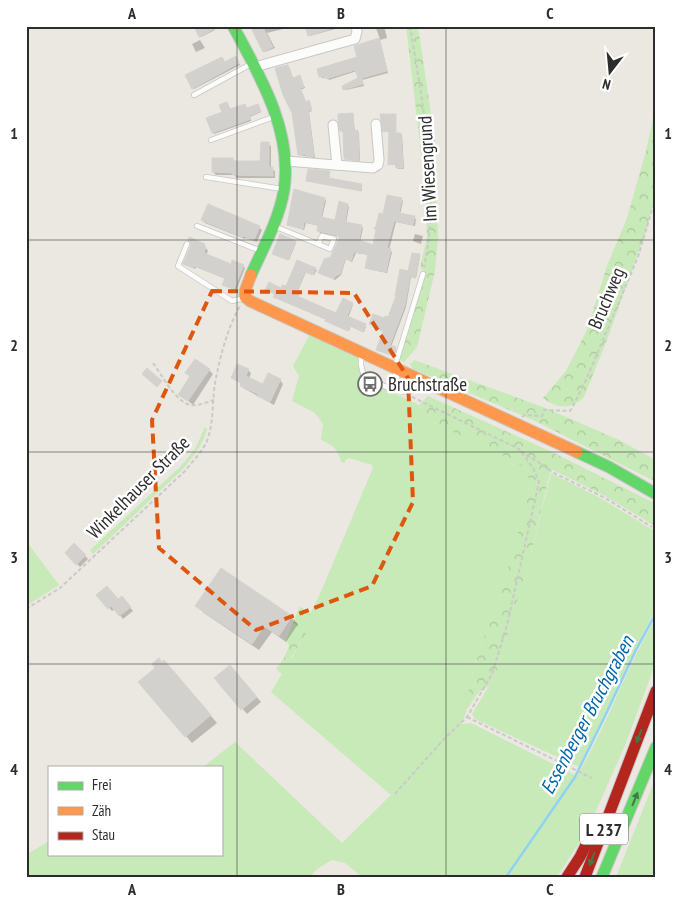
<svg xmlns="http://www.w3.org/2000/svg" width="682" height="903" font-family="'PT Sans Narrow',sans-serif">
<style>
.grass{fill:#c8e9b8}
.forest{fill:url(#forest-crowns)}
.shadow{fill:#0003}
.lines{fill:none;stroke-linecap:round;stroke-linejoin:round}
.stream{stroke:#8fd2f3;stroke-width:2.5}
.building{fill:#d3d1cd;stroke:#d6d3ce}
.lane-casing{stroke:#c8c7c7;stroke-width:6}
.street-casing{stroke:#c8c7c7;stroke-width:11}
.fast-casing{stroke:#c8c7c7;stroke-width:13}
.slow-casing{stroke:#c8c7c7;stroke-width:13}
.jam-casing{stroke:#c8c7c7;stroke-width:13}
.path{stroke:#cacac9;stroke-width:2;stroke-dasharray:4 2.5;stroke-linecap:butt}
.lane{stroke:#fcfcfb;stroke-width:4.5}
.street{stroke:#fcfcfb;stroke-width:9}
.fast{stroke:#63d668;stroke-width:11}
.slow{stroke:#ff974d;stroke-width:11}
.jam{stroke:#b3261e;stroke-width:11}
.oneway{fill:#457847}
.marked{fill:none;stroke:#df570e;stroke-width:4;stroke-dasharray:10 6;stroke-linejoin:round}
.grid{fill:none;stroke:#2c2c2c;stroke-width:1;stroke-opacity:0.55}
.labels{text-anchor:middle;dominant-baseline:central;stroke-width:5;stroke-linejoin:round;paint-order:stroke}
.shield{fill:#fff;stroke:#6b6b6b;stroke-width:1}
.shield-label{font-size:18px;font-weight:bold;fill:#2c2c2c}
.street-label{font-size:19px;fill:#2c2c2c;stroke:#fff}
.poi-label{font-size:19px;fill:#2c2c2c;stroke:#fff;text-anchor:start}
.water-label{font-size:20px;font-style:italic;fill:#0065ac;stroke:#fff}
.neatline{fill:none;stroke:#2c2c2c;stroke-width:2}
.grid-label{font-size:16px;text-anchor:middle;font-weight:bold;fill:#2c2c2c}
</style>
<defs>
<pattern id="forest-crowns" width="20" height="18" patternUnits="userSpaceOnUse" patternTransform="scale(1.25)"><rect width="20" height="18" fill="#c8e9b8"/><path d="M2 6a3 3 0 1 1 6 0M12 15a3 3 0 1 1 6 0" fill="none" stroke="#acc89e"/></pattern>
</defs>
<rect width="100%" height="100%" fill="#ebe8e2"/>
<!-- grass -->
<g class="grass">
<path d="M310 334 358 356 362 378 419 405 421 415 436 424 505 456 523 467 529 479 528 496 497 607 483 639 472 674 476 683 472 687 463 710 467 709 462 724 471 723 577 776C607 725 626 669 656 617V662L626 743 588 829 557 877H362L345 863 332 860 317 869 310 877H26V855L49 841V854H221V767H203L235 742 342 843 391 795 271 692 282 674 276 669 283 660 291 659 306 634 310 614 320 594 373 468 372 465 349 458 345 460V463L341 462C338 449 333 445 321 440L323 424 315 413 292 401 299 376 293 366Z"/>
<path d="M205 427 207 429C203 445 193 457 182 470L93 554 90 550 180 467 195 449Z"/>
<path d="M551 473 602 499 656 532V608L579 767 475 719 472 714 489 686 497 671 529 562Z"/>
<path d="M26 541 59 585 26 606Z"/>
<path d="M656 777V877H616Z"/>
</g>
<!-- forest -->
<g class="forest">
<path d="M406 26H418L435 141 438 238 435 271 417 347 404 362 399 360 400 355 425 273 420 267 427 237 425 186Z"/>
<path d="M656 104V193L647 228 607 340 584 397C571 410 557 409 543 398L566 371 587 330 607 266 627 218 646 151Z"/>
<path d="M414 360 548 409 619 440 656 460V482L533 420 413 369 410 364Z"/>
<path d="M428 396 552 452 656 504V538L655 526 603 495 551 469 529 562 497 671 489 686 478 693 467 709 463 710 460 707 463 696 476 683 472 674 483 639 497 607 528 496 529 479 523 467 504 456 436 424 421 415 419 405Z"/>
<path d="M300 606 310 614 306 634 290 659 283 660 289 646 286 640Z"/>
</g>
<!-- shadow -->
<g class="shadow">
<path d="M213 26 215 30 201 37 200 36Z"/>
<path d="M251 26H286L287 28 267 33 275 48 265 52Z"/>
<path d="M307 26H346L310 36Z"/>
<path d="M375 26H384L387 38 380 40 388 73 362 80 364 86 346 90 344 89 360 79 357 71 329 80 327 77 322 78 321 77 358 58 355 47 380 39Z"/>
<path d="M200 40 205 48 196 52 192 44Z"/>
<path d="M237 59 240 65 194 89 193 88 225 63Z"/>
<path d="M300 77 305 88 300 90 306 103H310L312 111 309 112 315 158 299 155 293 79Z"/>
<path d="M258 105 261 112 250 117 251 121 214 134 213 133 230 110 247 109Z"/>
<path d="M353 115 355 132 359 133 360 161 345 159 344 132 341 131Z"/>
<path d="M394 115 395 139 401 134 402 135 404 169H398L397 165 389 164 390 132 384 131Z"/>
<path d="M268 144 271 146V169L275 171V178H237L234 175H216L213 172 233 159 235 162H262Z"/>
<path d="M329 172V179L362 185V191L307 181Z"/>
<path d="M325 199 326 201 322 218 335 221 347 205 349 207 346 223 361 226 363 228 360 242 374 247 384 215 401 199 403 201 400 215 414 218 416 219 415 226 396 222 389 250 392 252 387 273 368 269 367 268 369 255 356 253 352 262 346 259 341 275 335 280 320 273 331 259 341 237 320 233 318 231 319 226 306 223 304 230 288 225Z"/>
<path d="M202 220 259 227 262 230 257 242 246 238 245 239 205 223Z"/>
<path d="M415 234 423 236 421 244 413 241Z"/>
<path d="M295 242 296 243 289 260 274 253Z"/>
<path d="M204 245 208 251 206 255 231 266H243L245 268 236 291 224 285 226 279 196 267 195 269 185 263Z"/>
<path d="M419 256 420 257 416 278 411 277 406 307 391 347 396 349 395 354 393 355 379 351 385 332 371 324 389 319 409 272Z"/>
<path d="M298 262 317 270 314 275 306 272 297 293 299 294 298 297 337 315 352 304 353 305 348 318 365 326 366 327 364 332 351 326 349 331 328 322 327 320 276 298 282 289 286 288Z"/>
<path d="M209 370 213 374 193 405 180 394 191 377 187 373Z"/>
<path d="M248 370 251 373 249 379 264 386 280 380 283 384 274 405 245 389 241 386 242 384 232 378Z"/>
<path d="M74 544 88 559 80 567 66 553Z"/>
<path d="M221 570 291 617 298 624 286 642 272 632 259 650 204 613 197 606Z"/>
<path d="M98 595 125 601 133 611 123 619 115 609 112 611Z"/>
<path d="M171 669 217 723 192 743 186 736Z"/>
<path d="M235 671 261 702 247 714 216 678Z"/>
</g>
<g class="lines">
<!-- stream -->
<path class="stream" d="M506 877 575 777 605 716 636 650 656 613"/>
</g>
<!-- building -->
<g class="building">
<path d="M194 26H220L199 37Z"/>
<path d="M250 26H262L273 47 263 52Z"/>
<path d="M305 26H333V28L308 36Z"/>
<path d="M379 38 387 71 362 78 363 84 343 90 342 86 358 78 355 70 326 79 325 76 319 77 317 69 357 57 354 46Z"/>
<path d="M236 56 239 63 192 89 185 75 222 57 225 62Z"/>
<path d="M288 65 293 78 300 75 304 87 300 88 306 102 309 100 312 110 308 111 314 157 306 156V154L298 155 292 113 283 95 275 68Z"/>
<path d="M227 102 230 109 245 104 247 108 258 104 261 111 249 116 251 119 212 133 206 118 222 112 219 105Z"/>
<path d="M353 113 354 131 358 130 359 161 344 159 343 131H340L338 122V114Z"/>
<path d="M380 114H396V133H401L403 168H396L395 164 388 165 389 131 383 132Z"/>
<path d="M261 142H269V167H273V176L233 175V173L212 172V158H233V161H260Z"/>
<path d="M308 169 330 171 329 178 362 184 361 191 306 181Z"/>
<path d="M294 189 325 198 321 217 335 220 339 201 348 204 345 222 362 225 359 240 373 245 376 230 374 228 376 226 379 213 383 214 387 195 402 198 399 213 415 216 413 225 394 221 387 248 391 249 386 272 365 268 368 254 354 252 351 261 345 259 340 274 335 276 334 279 318 273 324 260 325 258 327 259 328 257 330 258 340 236 317 231 318 225 304 222 303 229 287 225Z"/>
<path d="M208 204 260 226 254 240 243 236 242 237 201 220Z"/>
<path d="M280 234 296 241 288 260 272 254Z"/>
<path d="M189 237 205 244 204 246 206 247 204 253 231 264 232 260 244 265 234 289 222 285 225 278 194 266 193 268 183 264 191 245 190 242 188 240Z"/>
<path d="M412 253 420 254 415 278 410 277 405 305 390 345 396 347 394 353 391 355 376 350 383 331 380 330 381 328 369 324 373 314 384 318 385 316 388 317 396 296H395L400 269 408 271Z"/>
<path d="M297 260 316 268 313 275 305 272 297 291 298 292 297 296 336 313 343 298 353 303 347 316 366 324 363 332 350 326 348 331 325 321 326 319 273 297 275 294 265 290 269 282 281 288 282 285 286 286Z"/>
<path d="M195 359 210 369 188 401 178 395 190 376 185 373Z"/>
<path d="M237 364 249 369 246 376 263 384 268 373 281 379 270 402 257 396 258 394 240 386 241 383 231 378Z"/>
<path d="M147 368 162 381 157 387 142 374Z"/>
<path d="M74 543 86 555 76 565 65 553Z"/>
<path d="M221 568 292 616 279 636 264 626 252 644 195 606Z"/>
<path d="M107 586 118 599 122 596 131 607 119 616 111 606 108 609 96 595Z"/>
<path d="M159 658 162 662 164 660 211 715 185 737 138 682 155 668 152 664Z"/>
<path d="M230 665 257 697 241 710 214 678Z"/>
</g>
<g class="lines">
<!-- lane casing -->
<g class="lane-casing">
<g id="lane">
<path d="M194 95 251 64"/>
<path d="M211 140 276 116"/>
<path d="M206 177 282 189"/>
<path d="M197 226 261 251"/>
<path d="M274 226 330 249 334 239 322 236 318 244"/>
<path d="M187 244 178 266 232 301 244 298"/>
<path d="M361 354V365L364 377 389 388 402 392 394 369 423 274"/>
</g>
</g>
<!-- street casing -->
<g class="street-casing">
<g id="street">
<path d="M255 67 355 39 357 31 356 26"/>
<path d="M333 125 337 165"/>
<path d="M286 161 373 168 378 165 379 160 376 124"/>
</g>
</g>
<!-- fast casing -->
<g class="fast-casing">
<g id="fast">
<path d="M233 26C260 76 293 131 284 190 279 220 263 248 251 275"/>
<path d="M577 452 609 467 656 494"/>
<path d="M602 877 656 747"/>
</g>
</g>
<!-- slow casing -->
<g class="slow-casing">
<path id="slow" d="M251 275 245 291V297L250 301 577 452"/>
</g>
<!-- jam casing -->
<g class="jam-casing">
<g id="jam">
<path d="M567 877 580 857 596 825"/>
<path d="M585 877 656 691"/>
</g>
</g>
<!-- path -->
<g class="path">
<path d="M410 26C422 101 441 192 424 267"/>
<path d="M153 363C162 375 176 403 191 405 199 406 207 402 214 400"/>
<path d="M522 417 525 415 542 416 544 410 570 411 572 408 586 380 638 257 656 196"/>
<path d="M521 451 556 474 605 498 652 527"/>
<path d="M26 609 60 588 184 472C192 462 202 452 207 441 214 422 212 402 215 383 220 357 227 329 240 306"/>
<path d="M467 717 592 778"/>
<path d="M395 794 444 739 467 717 492 674 507 625 539 482 533 468 519 449 406 394"/>
</g>
<!-- lane -->
<use href="#lane" class="lane"/>
<!-- street -->
<use href="#street" class="street"/>
<!-- fast -->
<use href="#fast" class="fast"/>
<!-- slow -->
<use href="#slow" class="slow"/>
<!-- jam -->
<use href="#jam" class="jam"/>
</g>
<!-- one-way arrows -->
<defs><path id="oneway-solid" d="M-6-.8H1V-3.2L6.5 0L1 3.2V.8H-6Z" transform="scale(1.25)"/></defs>
<g class="oneway">
<use href="#oneway-solid" transform="translate(639 736) rotate(111)"/>
<use href="#oneway-solid" transform="translate(635 799) rotate(-68)"/>
<use href="#oneway-solid" transform="translate(592 859) rotate(111)"/>
</g>
<!-- marked area -->
<path class="marked" d="M212 291 354 293 408 378 413 502 372 586 256 630 159 548 152 420Z"/>
<!-- grid -->
<path class="grid" d="M237 26V877M446 26V877M26 240H656M26 452H656M26 664H656"/>
<!-- icons -->
<defs>
<g id="bus-ring" transform="scale(1.25)"><circle r="9.5" fill="#fff" stroke="#6f6e6c" stroke-width="1.5"/><path d="M-5-6H5V4H4V6H2V4H-2V6H-4V4H-5ZM-3.5-4V0h7V-4ZM-3.5 1.2v1.5H-2V1.2ZM2 1.2v1.5H3.5V1.2Z" fill="#6f6e6c"/></g>
</defs>
<g fill-rule="evenodd">
<use href="#bus-ring" x="370" y="384"/>
</g>
<g class="labels">
<!-- shield labels -->
<rect class="shield" x="580" y="813.5" width="48" height="31" rx="4"/>
<g class="shield-label">
<text x="604" y="829">L 237</text>
</g>
<!-- street labels -->
<g class="street-label">
<text transform="translate(427 169) rotate(-93)">Im Wiesengrund</text>
<text transform="translate(606 298) rotate(-67)">Bruchweg</text>
<text transform="translate(138 487) rotate(-45)">Winkelhauser Straße</text>
</g>
<!-- poi labels -->
<g class="poi-label">
<text x="388" y="384">Bruchstraße</text>
</g>
<!-- water labels -->
<g class="water-label">
<text transform="translate(587 715) rotate(-62)">Essenberger Bruchgraben</text>
</g>
</g>
<!-- border -->
<rect width="682" height="903" fill="none" stroke="#ffffff" stroke-width="55"/>
<!-- legend -->
<rect x="48" y="766" width="175" height="90" fill="#ffffff" stroke="#ababab"/>
<rect x="58" y="782" width="25" height="8" fill="#63d668" stroke="#ababab"/>
<text x="92" y="790" font-size="15" fill="#2c2c2c">Frei</text>
<rect x="58" y="807" width="25" height="8" fill="#ff974d" stroke="#ababab"/>
<text x="92" y="816" font-size="15" fill="#2c2c2c">Zäh</text>
<rect x="58" y="832" width="25" height="8" fill="#b3261e" stroke="#ababab"/>
<text x="92" y="840" font-size="15" fill="#2c2c2c">Stau</text>
<!-- north arrow -->
<g transform="translate(610 72) rotate(196)" stroke="#ffffff" stroke-width="4" paint-order="stroke">
<path d="M0-4L9 19L0 12L-9 19Z" fill="#2c2c2c"/>
<text y="-8" font-size="14" font-weight="bold" text-anchor="middle" fill="#2c2c2c">N</text>
</g>
<rect x="28" y="28" width="626" height="848" class="neatline"/>
<g class="grid-label">
<text x="132" y="19">A</text>
<text x="341" y="19">B</text>
<text x="550" y="19">C</text>
<text x="14" y="139">1</text>
<text x="668" y="139">1</text>
<text x="14" y="351">2</text>
<text x="668" y="351">2</text>
<text x="14" y="563">3</text>
<text x="668" y="563">3</text>
<text x="14" y="775">4</text>
<text x="668" y="775">4</text>
<text x="132" y="895">A</text>
<text x="341" y="895">B</text>
<text x="550" y="895">C</text>
</g>
</svg>
